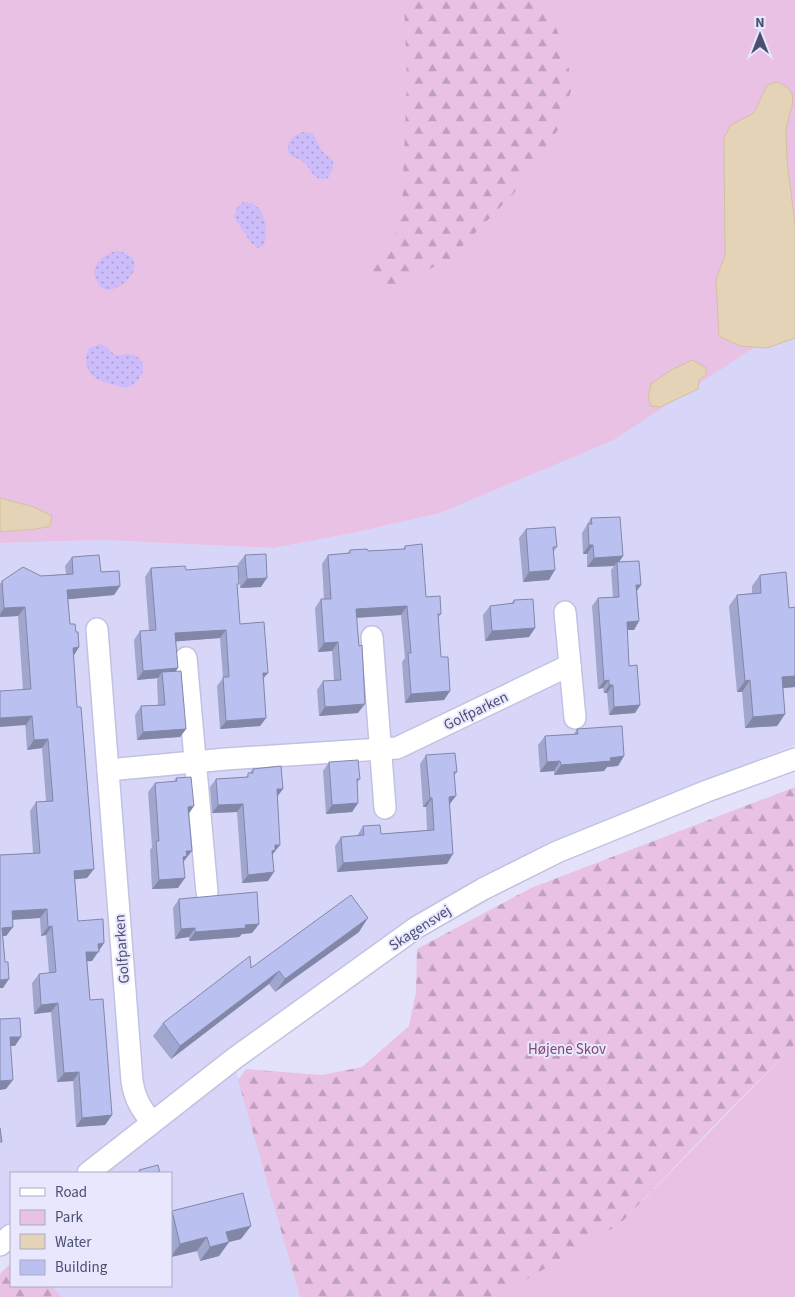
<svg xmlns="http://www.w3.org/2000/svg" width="795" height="1297" font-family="'Source Sans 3',sans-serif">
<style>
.residential{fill:#d7d6f8}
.green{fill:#e8c1e5}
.forest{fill:url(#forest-firs)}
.sand{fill:url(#sand-dots)}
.water{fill:#e4d3b7;stroke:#d5c09e}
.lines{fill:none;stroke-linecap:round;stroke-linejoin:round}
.minor-casing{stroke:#c1c2e1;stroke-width:24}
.minor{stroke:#fff;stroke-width:21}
.wall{fill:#a0a6ce}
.shaded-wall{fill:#8287a8}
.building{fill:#bac1f0;stroke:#8287a8}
.labels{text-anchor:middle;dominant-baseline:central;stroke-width:4;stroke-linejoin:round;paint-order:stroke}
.street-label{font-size:15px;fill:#495072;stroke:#e9e7fe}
.park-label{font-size:15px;fill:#834778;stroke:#e9e7fe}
</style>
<defs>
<pattern id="forest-firs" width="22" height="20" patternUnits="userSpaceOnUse" patternTransform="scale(1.25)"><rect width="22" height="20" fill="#e8c1e5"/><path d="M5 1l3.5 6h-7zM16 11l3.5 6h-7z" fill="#be9fbe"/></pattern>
<pattern id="sand-dots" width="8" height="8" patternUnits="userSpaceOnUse" patternTransform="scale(1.25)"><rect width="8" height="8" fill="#ccbdfa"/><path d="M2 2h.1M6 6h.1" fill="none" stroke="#a89ccf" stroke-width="1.8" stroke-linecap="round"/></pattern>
</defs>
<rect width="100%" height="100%" fill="#e4e2fb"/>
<!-- residential -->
<path class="residential" d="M795 321V745L552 843 230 1049 300 1297H62L52 1286H171V1173H11V1239L0 1232V543L101 540 274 548 357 532 440 513 612 441Z"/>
<!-- green -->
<g class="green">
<path d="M0 0H795V321L612 441 440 513 357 532 274 548 101 540 0 543Z"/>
<path d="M795 1044V1297H494L620 1224Z"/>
</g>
<!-- forest -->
<g class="forest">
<path d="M404 0H543L561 39 573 85 557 131 514 193 449 260 386 289 369 275 390 249 402 208 407 81Z"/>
<path d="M795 787V1044L709 1131 620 1224 507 1291 494 1297H300L238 1080 246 1069 322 1075 362 1067 409 1026 416 992 417 949 531 888Z"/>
<path d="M11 1263V1286H52L62 1297H0V1274Z"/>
</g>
<!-- sand -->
<g class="sand">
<path d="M304 132 313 134 322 151 333 161V169L328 178C313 183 312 169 303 162 299 158 293 158 289 154 285 142 293 135 304 132Z"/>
<path d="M243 202C247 202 251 203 255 205 266 213 270 237 262 247L258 248 251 243 234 217 236 209Z"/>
<path d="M117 251C158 258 117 299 102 288 98 285 97 281 95 278 91 263 104 254 117 251Z"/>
<path d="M100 344 106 347 115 355C121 356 128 353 134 355 151 362 142 384 127 387 120 388 115 385 108 383 100 381 94 378 89 371 85 363 85 356 89 348Z"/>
</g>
<!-- water -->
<g class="water">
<path d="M777 82 787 87 792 93 793 102 786 129 787 161 795 224V338L767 348 740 346 719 336 716 280 725 255 724 138 731 125 754 113 766 87 770 84Z"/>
<path d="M692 360 706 368V375L699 380 698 389 660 407 651 406 648 398 651 384 671 370Z"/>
<path d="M0 498 34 507 52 516 50 526 37 529 0 532Z"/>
</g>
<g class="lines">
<!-- minor casing -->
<g class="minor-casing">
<g id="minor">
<path d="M565 612 575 718"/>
<path d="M97 629 132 1081C135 1100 141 1108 152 1123"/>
<path d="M372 637 385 808"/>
<path d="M186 658 207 892"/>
<path d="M108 770 226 759 397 748 570 665"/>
<path d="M88 1173 235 1058 417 927 483 889 557 852 707 791 795 759"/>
<path d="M0 1245 11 1235"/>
</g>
</g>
<!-- minor -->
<use href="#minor" class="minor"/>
</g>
<!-- wall -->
<g class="wall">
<path d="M591 518 623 556 619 562 641 585 637 591 639 621 634 630H627L629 666 640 705 635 713 609 715 607 693H604L603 688 598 689 592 606 598 598 613 597 611 570 614 566 587 567V554H583L582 533Z"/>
<path d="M526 529 557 547 554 551 549 580 523 582 519 538Z"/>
<path d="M405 546 426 597 441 614 438 618 441 657 450 691 444 700 405 703 402 662 405 658 401 615 357 618 358 713 319 716 317 690 323 681 334 680 332 651 318 652 315 608 321 599H324L322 564 328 555 348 553 350 550 368 551 403 549Z"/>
<path d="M245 555 261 587 240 588 238 564Z"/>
<path d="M72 557 101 572 120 586 114 595 68 599 70 624 76 632 79 647 73 656 87 878 75 879 78 921 104 943 92 961H87L90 1000 112 1115 105 1125 76 1127 73 1081 57 1082 51 1012 34 1014 32 983 39 974 49 973 46 935 41 936 40 918 12 920 13 927 6 936H2L3 988 0 855 33 853 30 811 36 802 46 801 42 748 27 750 18 616 0 617V584L2 581 41 576 66 574 65 566Z"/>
<path d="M151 568 186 570 237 587 240 624 263 679 266 718 260 726 220 729 217 686 223 678 220 638 176 641 178 668 176 671 186 729 180 737 137 740 135 715 141 706 158 705 157 680 158 678 137 680 134 640 140 631H149L145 577Z"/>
<path d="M760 575 789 608 795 607V687L783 688 785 714 777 726 745 728 742 692H737L729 606 737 595 752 593V586Z"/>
<path d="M514 600 535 628 529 637 485 641 483 615 490 606 511 604Z"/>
<path d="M577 729 624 756 618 766 607 767 604 771 554 775V771L540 772 538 745 545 736 574 734Z"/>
<path d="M426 755 457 772 454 776 450 805 447 864 337 872 335 846 341 837 357 836 363 826 381 834 427 830 426 807H423L420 764Z"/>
<path d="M329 762 360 779 357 783 358 803 352 812 326 814 323 771Z"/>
<path d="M253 769 277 797 274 853 272 855 268 881 242 883 237 812 212 813 210 787 216 779 246 777Z"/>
<path d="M176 778 189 814 185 860 183 861 178 888 152 889 150 850 152 847 148 792 155 783 174 782Z"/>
<path d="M179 899 259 924 252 933 242 934 239 937 189 941V937L175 939 173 908Z"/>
<path d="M359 932 275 992 269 984 171 1059 153 1036 163 1023 251 968Z"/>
<path d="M172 1211 241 1239 229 1242 219 1256 200 1261 197 1251 171 1257V1213Z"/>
</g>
<!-- shaded-wall -->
<g class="shaded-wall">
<path d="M589 545H593L587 554H583Z"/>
<path d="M623 556 617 565V562L614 566 587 567 594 558Z"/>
<path d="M555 570 549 580 523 582 529 572Z"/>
<path d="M267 578 261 587 240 588 247 579Z"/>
<path d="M636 585H641L635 593Z"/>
<path d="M120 586 114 595 61 600 67 590Z"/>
<path d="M407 606 401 615 350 618 356 609Z"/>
<path d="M25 607 18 616 0 617V614L4 608Z"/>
<path d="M639 621 634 630H621L627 622Z"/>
<path d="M535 628 529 637 485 641 492 631Z"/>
<path d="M226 630 220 638 169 642 175 633Z"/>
<path d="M338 642 332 651 318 652 324 643Z"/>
<path d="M79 647 73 657V648Z"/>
<path d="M178 668 171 677 162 672 158 678 137 680 143 671Z"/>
<path d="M263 673H268L261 681Z"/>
<path d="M795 676V687L774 689 782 677Z"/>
<path d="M609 680 603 688 598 689 604 681Z"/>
<path d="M750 680 742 692H737L745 681Z"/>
<path d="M609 685H613L607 693H604Z"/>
<path d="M450 691 444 700 405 703 411 694Z"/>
<path d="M365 704 358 713 319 716 325 707Z"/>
<path d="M640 705 635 713 609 715 614 707Z"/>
<path d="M785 714 777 726 745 728 753 717Z"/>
<path d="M32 716 26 725 0 727V718Z"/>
<path d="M266 718 260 726 220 729 226 721Z"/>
<path d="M186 729 180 737 137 740 143 732Z"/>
<path d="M48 739 42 748 27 750 34 740Z"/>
<path d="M624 756 618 766 607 767 604 771 554 775 561 765Z"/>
<path d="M560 761 554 771 540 772 547 762Z"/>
<path d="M277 789H283L277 797Z"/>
<path d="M456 796 449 805V797Z"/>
<path d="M430 798H432L426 807H423Z"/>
<path d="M358 803 352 812 326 814 332 805Z"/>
<path d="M243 804 237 812 212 813 218 805Z"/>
<path d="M194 806 188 815V807Z"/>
<path d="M275 845H280L269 859H266Z"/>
<path d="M186 851H192L180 866H177Z"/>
<path d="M453 854 447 864 337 872 343 863Z"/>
<path d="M94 869 87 878 68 880 74 871Z"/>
<path d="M274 872 268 881 242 883 248 875Z"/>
<path d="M185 878 178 888 152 889 159 880Z"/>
<path d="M47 909 40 918 5 920 12 911Z"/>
<path d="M368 918 359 932 275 992 285 979Z"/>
<path d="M259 924 252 933 242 934 239 937 189 941 195 932 245 925Z"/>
<path d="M52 926 46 935 41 936 48 927Z"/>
<path d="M13 927 6 936H0L2 928Z"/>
<path d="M195 928 189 937 175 939 181 929Z"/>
<path d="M104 943 92 961 80 962 86 952 98 944Z"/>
<path d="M279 971 269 984 171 1059 180 1046Z"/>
<path d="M9 979 3 988H0V980Z"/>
<path d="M58 1003 51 1012 34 1014 41 1005Z"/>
<path d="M10 1037H21L15 1046H3Z"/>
<path d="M79 1072 73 1081 57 1082 64 1073Z"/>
<path d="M13 1080 6 1089 0 1090V1081Z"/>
<path d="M112 1115 105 1125 76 1127 82 1118Z"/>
<path d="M251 1226 241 1239 217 1245 226 1232Z"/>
<path d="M207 1237 197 1251 171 1257 180 1244Z"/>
<path d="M229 1242 219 1256 200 1261 210 1247Z"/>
</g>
<!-- building -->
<g class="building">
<path d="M620 517 623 556 594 558 593 545H589L588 524H592L591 518Z"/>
<path d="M555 527 557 547H553L555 570 529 572 526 529Z"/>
<path d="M422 544 426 597 440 596 441 614H438L441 657H448L450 691 411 694 408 653H411L407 606 356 609 359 646 362 645 365 704 325 707 323 681 341 680 338 642 324 643 321 599H331L328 555 350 553V550L367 549 368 551 405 549V546Z"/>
<path d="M266 554 267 578 247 579 245 555Z"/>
<path d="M99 555 101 572 119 571 120 586 67 590 70 624H75L76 632H78L79 647 73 648 77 707H81L94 869 74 871 78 921 103 919 104 943 98 944 99 952H86L90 1000 103 999 112 1115 82 1118 79 1072 64 1073 58 1003 41 1005 39 974 56 972 52 926 48 927 47 909 12 911 13 927 2 928 5 962H8L9 979 0 980V855L40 853 36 802 53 801 48 739 34 740 32 716 0 718V691L31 689 25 607 4 608 2 581 23 567 41 576 73 574 72 557Z"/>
<path d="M639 561 641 585H636L639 621 627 622 629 666 637 665 640 705 614 707 613 685H609V680L604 681 598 598 619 597 617 562Z"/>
<path d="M185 566 186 570 238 566 239 584H237L240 624 264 622 268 673H263L266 718 226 721 223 677H229L226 630 175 633 178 668 143 671 140 631 156 630 151 568Z"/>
<path d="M786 572 789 608 795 607V676L782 677 785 714 753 717 750 680 745 681 737 595 761 593 760 575Z"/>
<path d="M533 599 535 628 492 631 490 606 514 603V600Z"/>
<path d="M181 671 186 729 143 732 141 706 165 705 162 672Z"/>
<path d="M622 726 624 756 610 758 611 761 561 765 560 761 547 762 545 736 578 734 577 729Z"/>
<path d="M455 753 457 772H454L456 796 449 797 453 854 343 863 341 837 364 835 363 826 380 825 381 834 434 830 432 798H430L426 755Z"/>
<path d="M358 760 360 779H357L358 803 332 805 329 762Z"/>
<path d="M281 766 283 789H277L280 845H275V850L272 851 274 872 248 875 243 804 218 805 216 779 248 777V773H253V769Z"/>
<path d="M191 777 194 806 188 807 192 851H186L187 856 183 857 185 878 159 880 156 841H159L155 783 177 781 176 778Z"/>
<path d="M257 892 259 924 245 925 246 928 195 932V928L181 929 179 899Z"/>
<path d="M351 895 368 918 285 979 279 971 180 1046 163 1023 250 956 251 968Z"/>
<path d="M20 1018 21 1037H10L13 1080 0 1081V1019Z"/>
<path d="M0 1128 2 1142H0Z"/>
<path d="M158 1165 160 1173H140L139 1170Z"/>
<path d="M243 1193 251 1226 226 1232 229 1242 210 1247 207 1237 180 1244 172 1211Z"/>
</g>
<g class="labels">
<!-- street labels -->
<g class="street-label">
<text transform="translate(476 711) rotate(-26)">Golfparken</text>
<text transform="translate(420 928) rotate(-33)">Skagensvej</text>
<text transform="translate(122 949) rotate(-94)">Golfparken</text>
</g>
<!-- park labels -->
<g class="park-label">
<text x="567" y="1049">Højene Skov</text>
</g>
</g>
<!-- legend -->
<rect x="10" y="1172" width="162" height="115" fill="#e9e7fe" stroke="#a9abc6"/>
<rect x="20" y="1188" width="25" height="8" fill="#ffffff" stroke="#a9abc6"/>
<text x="55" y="1197" font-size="15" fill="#495072">Road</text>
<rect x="20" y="1210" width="25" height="15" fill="#e8c1e5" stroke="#a9abc6"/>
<text x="55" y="1222" font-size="15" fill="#495072">Park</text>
<rect x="20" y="1234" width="25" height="15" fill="#e4d3b7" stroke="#a9abc6"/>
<text x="55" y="1247" font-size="15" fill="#495072">Water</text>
<rect x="20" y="1260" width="25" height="15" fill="#bac1f0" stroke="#a9abc6"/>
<text x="55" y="1272" font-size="15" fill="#495072">Building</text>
<!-- north arrow -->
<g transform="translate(760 35)" stroke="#e9e7fe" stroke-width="4" paint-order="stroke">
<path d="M0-4L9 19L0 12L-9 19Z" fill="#495072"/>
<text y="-8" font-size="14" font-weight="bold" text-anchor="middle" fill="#495072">N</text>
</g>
</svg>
